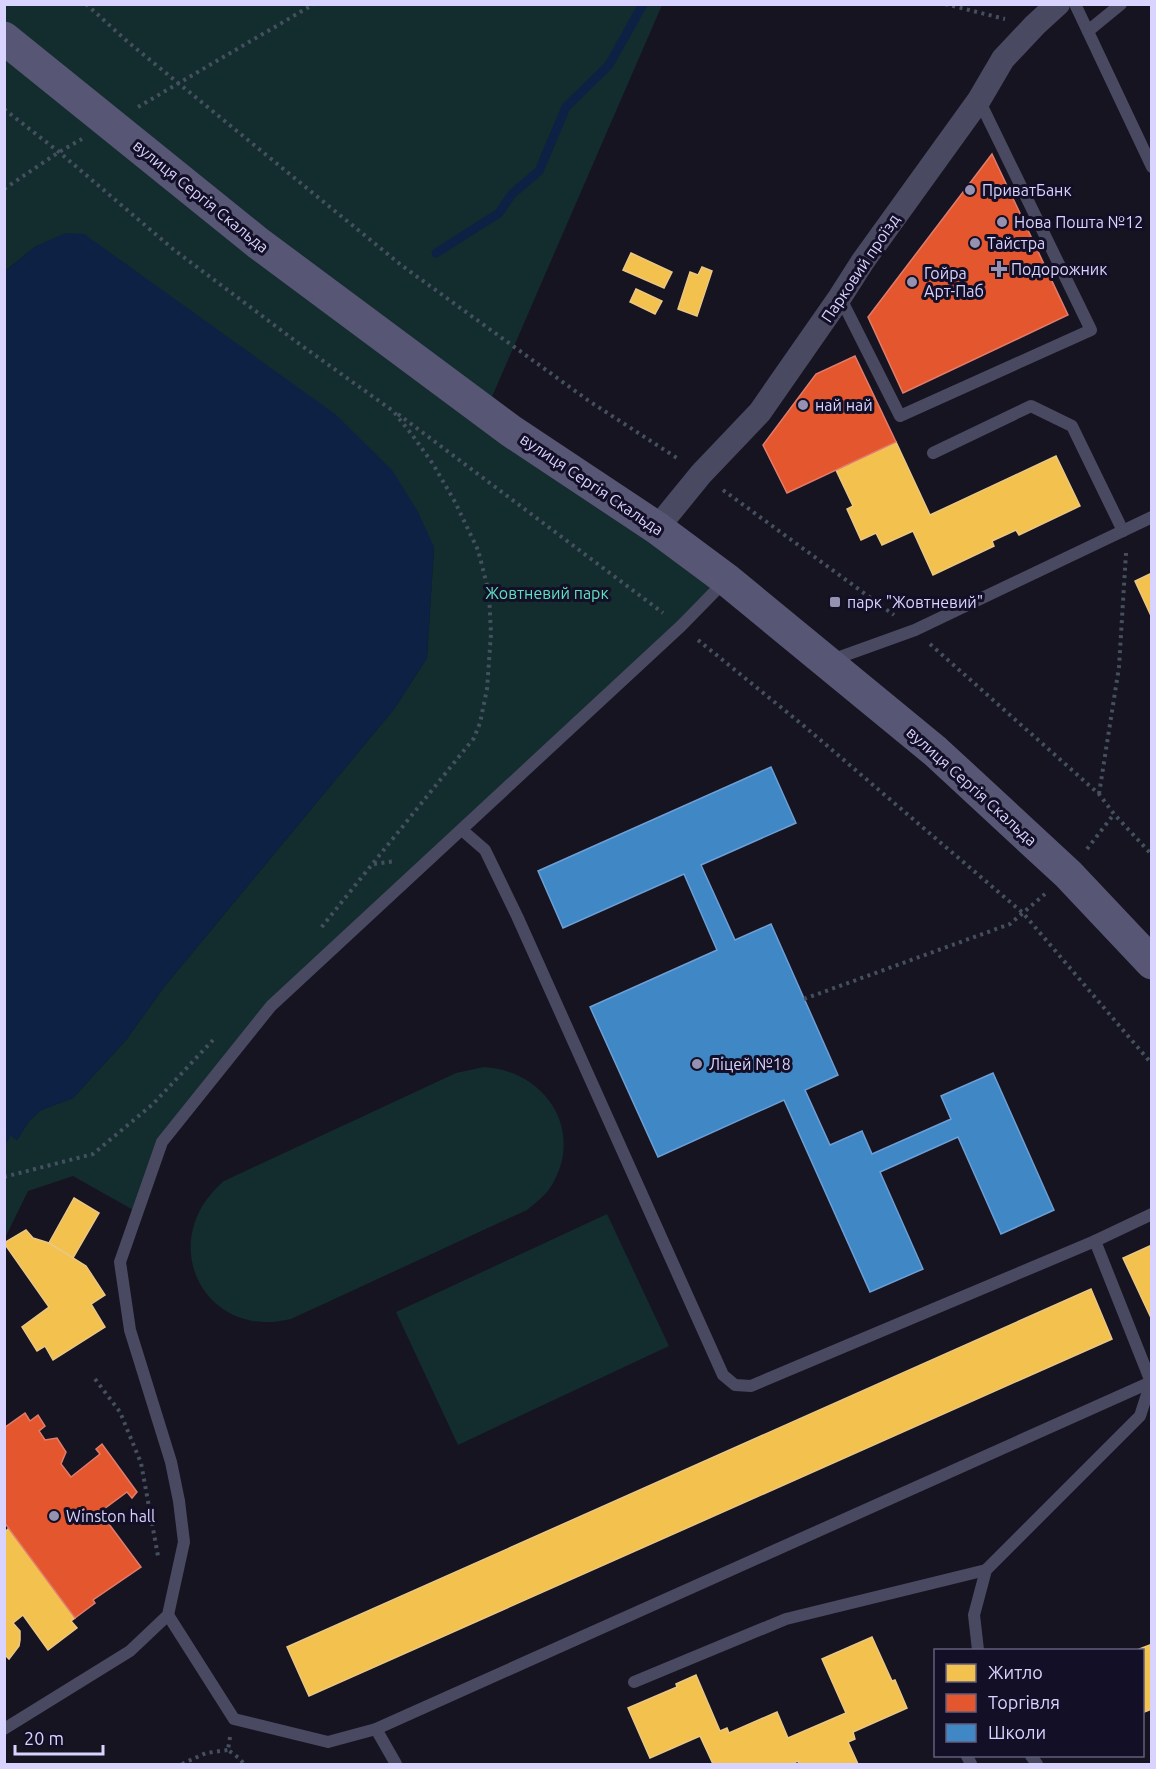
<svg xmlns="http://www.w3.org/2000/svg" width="1156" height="1769" font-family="Ubuntu,sans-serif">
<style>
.green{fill:#132c2d}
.water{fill:#0d2144}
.homes{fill:#f2c14e;stroke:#eac783;stroke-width:1.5}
.shops{fill:#e4572e;stroke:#e17c6d;stroke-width:1.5}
.schools{fill:#3f88c5;stroke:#6d9fd6;stroke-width:1.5}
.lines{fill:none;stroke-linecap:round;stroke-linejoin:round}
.stream{stroke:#0d2144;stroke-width:9}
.path{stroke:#44505f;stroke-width:4;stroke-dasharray:3 4.5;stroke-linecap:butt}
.service{stroke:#4a4962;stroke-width:12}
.minor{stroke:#4a4962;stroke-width:24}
.secondary{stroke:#575674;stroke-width:33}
.poi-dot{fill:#9591b1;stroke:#130f26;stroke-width:2}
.labels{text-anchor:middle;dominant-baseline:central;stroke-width:6;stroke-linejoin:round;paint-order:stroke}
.poi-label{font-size:16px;fill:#d9d4ff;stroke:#130f26;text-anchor:start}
.street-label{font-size:16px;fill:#d9d4ff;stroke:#130f26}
.park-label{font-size:16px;fill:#5fe0c0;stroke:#130f26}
</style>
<rect width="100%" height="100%" fill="#161421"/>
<!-- green -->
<g class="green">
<path d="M5 5H662L485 413 724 581 270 1004 159 1142 135 1211 73 1176 28 1191 5 1238 4 1125 8 1133 17 1140 29 1121 41 1110 73 1098 126 1040 164 987 394 709 427 658 434 547 36 246 5 271Z"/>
<path d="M484 1067C547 1071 586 1133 550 1188 544 1197 535 1203 527 1210L291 1319C203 1341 154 1240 224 1181L456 1073Z"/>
<path d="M607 1214 669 1346 458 1445 396 1312Z"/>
</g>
<!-- water -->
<path class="water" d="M66 233 84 234 335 414 392 470 418 512 434 547 427 658 394 709 164 987 126 1040 73 1098 41 1110 29 1121 17 1140 7 1133 4 1125 5 271 36 246Z"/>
<!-- homes -->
<g class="homes">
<path d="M631 253 672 272 664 288 623 270Z"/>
<path d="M702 267 712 271 697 316 678 309 690 272 698 275Z"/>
<path d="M636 289 662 301 655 314 630 302Z"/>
<path d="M896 442 930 515 1056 456 1080 506 1019 535 1016 530 992 541 994 546 933 575 913 531 882 545 876 533 861 540 847 509 853 506 836 470Z"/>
<path d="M1152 573V618L1135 581Z"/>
<path d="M74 1198 99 1213 73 1258 49 1243Z"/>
<path d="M26 1230 33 1238 49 1243 86 1266 105 1295 91 1304 105 1327 53 1360 45 1346 37 1351 22 1327 49 1307 4 1243Z"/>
<path d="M1152 1245V1320L1123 1258Z"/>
<path d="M1091 1289 1112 1339 309 1696 287 1647Z"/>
<path d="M9 1528 75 1618 71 1621 77 1628 48 1650 23 1615 13 1623 20 1631V1640L19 1646 9 1659 4 1654V1533Z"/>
<path d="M872 1637 892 1681 895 1680 907 1708 853 1732 855 1739 848 1742 858 1764H799L798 1761 791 1764H713L700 1736 650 1758 628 1708 677 1687 676 1684 696 1675 720 1731 727 1728 729 1733 777 1712 788 1738 846 1713 822 1659Z"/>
<path d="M1152 1644V1709L1142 1713V1650H1137Z"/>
</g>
<!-- shops -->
<g class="shops">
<path d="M992 154 1068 315 903 393 868 317Z"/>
<path d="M855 356 896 442 787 493 763 445 816 374Z"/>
<path d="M25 1413 30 1421 38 1415 45 1426 39 1431 45 1440 57 1438 66 1452 61 1464 71 1477 100 1454 96 1449 102 1444 137 1492 132 1498 127 1492 100 1512 141 1567 93 1600 95 1603 75 1618 4 1522V1428Z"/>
</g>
<!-- schools -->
<path class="schools" d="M771 767 796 823 701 865 735 940 771 924 838 1075 805 1090 830 1145 862 1131 872 1154 951 1119 941 1096 993 1073 1054 1210 1001 1234 958 1137 880 1172 923 1269 870 1292 784 1100 658 1157 590 1007 717 950 684 874 563 928 538 871Z"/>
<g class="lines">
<!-- stream -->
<g class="stream">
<path d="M436 253 499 213 512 194 539 171 566 107 609 65 643 4"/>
<path d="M4 1139 12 1124"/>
</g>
<!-- path -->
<g class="path">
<path d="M86 4 128 42 401 265 589 401 680 460"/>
<path d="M945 4 1005 19"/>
<path d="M138 107 314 4"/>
<path d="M4 109 59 152 173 249 298 343 393 411 413 436 433 464 455 502 478 550 489 593 491 634 487 689 480 723 474 738 320 929"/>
<path d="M4 189 59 152 82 139"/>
<path d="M398 414 663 613"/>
<path d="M723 490 894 615"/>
<path d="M698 640 804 726 1023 913 1152 1064"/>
<path d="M930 644 1099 794 1114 814 1152 855"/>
<path d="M1099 794 1119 667 1126 553"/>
<path d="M1087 849 1114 814"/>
<path d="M374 864 396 861"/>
<path d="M804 999 1010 924 1045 894"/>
<path d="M4 1177 93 1154 153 1104 213 1040"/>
<path d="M95 1379 120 1412 141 1463 158 1556"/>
<path d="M230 1737 228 1750 239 1758 244 1764"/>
<path d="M182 1764 206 1753 228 1750"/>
</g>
<!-- service -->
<g class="service">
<path d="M1075 4 1152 167"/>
<path d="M1088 31 1121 4"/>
<path d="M840 297 900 416 1091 330 979 100"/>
<path d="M933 453 1031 406 1072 426 1123 531"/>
<path d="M829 661 915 630 1152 517"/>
<path d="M462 830 485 850 517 916 723 1375 735 1385 751 1386 1095 1241"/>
<path d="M168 1615 234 1719 328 1742 376 1729 1151 1382 1152 1383"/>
<path d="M978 1650 974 1615 986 1570 1140 1416 1151 1382 1095 1241 1152 1214"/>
<path d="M634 1682 786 1619 986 1570"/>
<path d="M4 1729 130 1651 168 1615 184 1542 179 1501 171 1462 130 1330 120 1262 162 1142 271 1006 681 626 726 580"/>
<path d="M376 1729 396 1764"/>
<path d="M967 1756 971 1764"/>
<path d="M1031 1756 1037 1764"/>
</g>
<!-- minor -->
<path class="minor" d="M657 528 701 474 760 412 840 297 863 261 979 100 1003 59 1035 25 1058 4"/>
<!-- secondary -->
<path class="secondary" d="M4 38 258 243 511 431 657 528 727 580 935 751 1068 874 1152 963"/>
</g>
<!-- markers -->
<g class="poi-dot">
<circle cx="970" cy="190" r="6"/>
<circle cx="1002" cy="222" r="6"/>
<circle cx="975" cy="243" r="6"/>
<path d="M996 260h6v6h6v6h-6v6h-6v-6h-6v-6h6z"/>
<circle cx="912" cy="282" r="6"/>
<circle cx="803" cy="405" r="6"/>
<rect x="829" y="596" width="12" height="12" rx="3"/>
<circle cx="697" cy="1064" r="6"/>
<circle cx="54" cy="1516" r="6"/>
</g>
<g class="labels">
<!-- poi labels -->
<g class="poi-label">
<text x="982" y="190">ПриватБанк</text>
<text x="1014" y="222">Нова Пошта №12</text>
<text x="987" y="243">Тайстра</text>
<text x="1011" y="269">Подорожник</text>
<text x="924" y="273">Гойра<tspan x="924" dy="18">Арт-Паб</tspan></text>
<text x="815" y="405">най най</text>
<text x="847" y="602">парк "Жовтневий"</text>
<text x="709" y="1064">Ліцей №18</text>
<text x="66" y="1516">Winston hall</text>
</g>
<!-- street labels -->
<g class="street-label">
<text transform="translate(201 196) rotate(39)">вулиця Сергія Скальда</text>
<text transform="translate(860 268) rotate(-56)">Парковий проїзд</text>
<text transform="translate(592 484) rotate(34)">вулиця Сергія Скальда</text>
<text transform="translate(972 786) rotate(42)">вулиця Сергія Скальда</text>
</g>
<!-- park labels -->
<g class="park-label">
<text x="547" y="593">Жовтневий парк</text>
</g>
</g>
<!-- border -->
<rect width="1156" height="1769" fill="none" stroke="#d9d4ff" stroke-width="12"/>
<!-- legend -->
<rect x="934" y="1649" width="210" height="108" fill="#130f26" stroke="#625e7d" stroke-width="1.5"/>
<rect x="946" y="1664" width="30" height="18" fill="#f2c14e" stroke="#625e7d" stroke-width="1.5"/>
<text x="988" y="1679" font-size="18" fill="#d9d4ff">Житло</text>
<rect x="946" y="1694" width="30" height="18" fill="#e4572e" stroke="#625e7d" stroke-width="1.5"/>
<text x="988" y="1709" font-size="18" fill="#d9d4ff">Торгівля</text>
<rect x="946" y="1724" width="30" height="18" fill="#3f88c5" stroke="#625e7d" stroke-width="1.5"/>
<text x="988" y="1739" font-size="18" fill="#d9d4ff">Школи</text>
<!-- scale -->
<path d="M15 1745v9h88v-9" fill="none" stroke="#d9d4ff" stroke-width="3"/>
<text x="24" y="1745" font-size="18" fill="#d9d4ff" stroke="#130f26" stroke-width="4.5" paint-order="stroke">20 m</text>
</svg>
